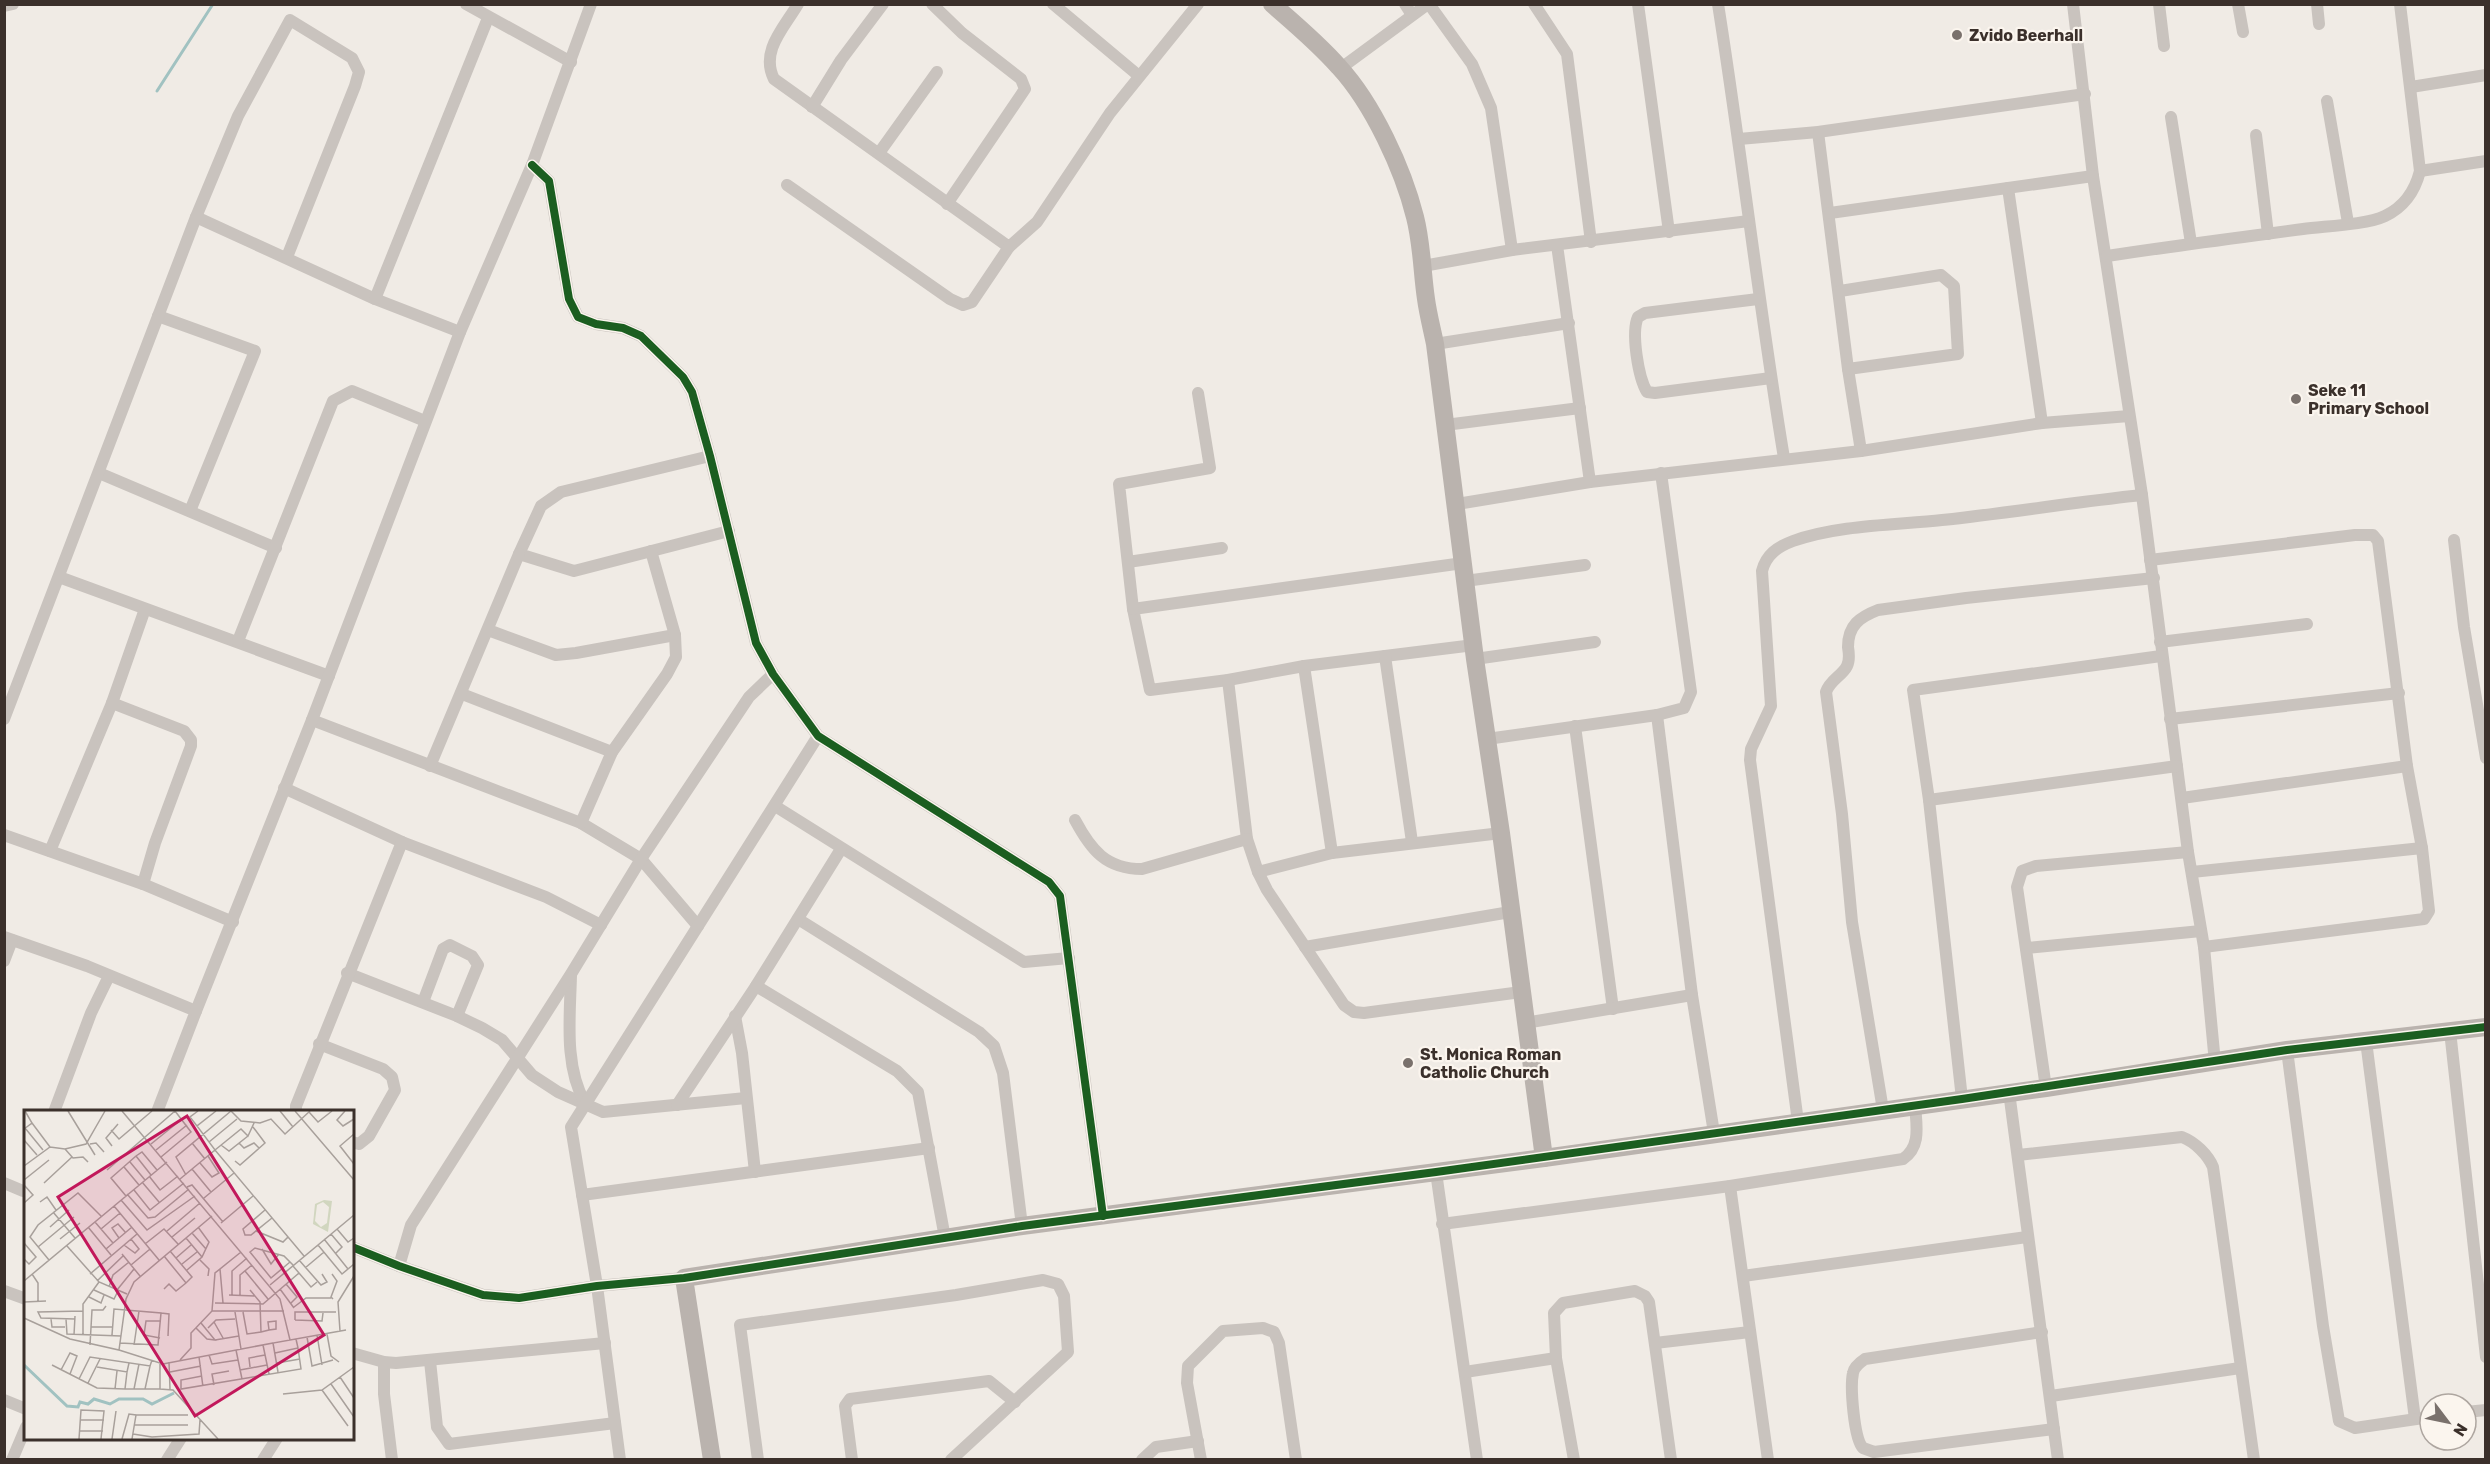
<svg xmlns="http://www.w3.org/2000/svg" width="2490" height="1464" font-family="Rubik,sans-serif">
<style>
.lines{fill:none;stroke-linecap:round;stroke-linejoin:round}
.stream{stroke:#a1c2c1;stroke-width:3}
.street{stroke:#c9c3be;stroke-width:12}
.secondary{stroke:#bab3ae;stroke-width:18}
.cycleway-casing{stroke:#fbf5ee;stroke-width:11}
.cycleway{stroke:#1b5e20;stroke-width:8}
.poi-dot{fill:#7a716c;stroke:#fbf5ee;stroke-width:2}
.labels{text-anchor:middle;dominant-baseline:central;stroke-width:4.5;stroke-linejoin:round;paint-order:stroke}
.poi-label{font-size:16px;font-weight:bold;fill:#3b302b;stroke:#fbf5ee;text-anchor:start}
.inset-river{fill:none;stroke:#a1c2c1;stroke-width:3}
.inset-road{fill:none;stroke:#a8a09b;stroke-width:1.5}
.view{fill:#c2185b;fill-opacity:0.15;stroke:#c2185b;stroke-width:3}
.inset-edge{fill:none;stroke:#3b302b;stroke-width:3}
</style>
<rect width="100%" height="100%" fill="#f0ebe5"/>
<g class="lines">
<!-- stream -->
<path class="stream" d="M157 91 213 4"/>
<!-- street -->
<g class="street">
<path d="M466 4 571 62"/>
<path d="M798 4C784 28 760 51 774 79L1009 247 1037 222 1110 113 1198 4"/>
<path d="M932 4 962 33 1021 79 1025 89 947 204"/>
<path d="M1053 4 1139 76"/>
<path d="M1405 4 1412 15"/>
<path d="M1429 4 1472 64 1491 108 1512 250"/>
<path d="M1534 4 1567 54 1591 242"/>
<path d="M1638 4 1669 232"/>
<path d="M1718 4C1742 156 1759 307 1784 458"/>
<path d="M2073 4 2093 176 2142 495 2188 852 2204 947 2215 1063"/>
<path d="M2159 4 2164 46"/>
<path d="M2238 4 2243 32"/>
<path d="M2317 4 2319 24"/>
<path d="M4 6 13 4"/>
<path d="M1341 68 1428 4"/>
<path d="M2411 87 2486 75"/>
<path d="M2327 101 2348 223"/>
<path d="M812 107 841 60 883 4"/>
<path d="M2171 117 2191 243"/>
<path d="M1818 132 1848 369 1861 451"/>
<path d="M2256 135 2268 234"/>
<path d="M1739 139 1818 132 2085 94"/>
<path d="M879 153 937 72"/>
<path d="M532 165 549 181 569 299 578 317 596 324 623 328 641 336 683 377 692 392 710 456 756 643 773 674 818 736 1049 882 1060 896 1103 1216"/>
<path d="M2420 171 2486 161"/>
<path d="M787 185 950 299 963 305 972 302 1009 247"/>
<path d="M2008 188 2042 423"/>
<path d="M1830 213 2093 176"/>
<path d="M196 217 375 299 460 332"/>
<path d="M1557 245 1590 482"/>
<path d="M2107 256C2172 246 2237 238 2303 229 2325 226 2366 225 2385 216 2404 207 2415 191 2420 171L2400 4"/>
<path d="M1423 266 1512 250 1749 221"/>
<path d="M1840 291 1941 275 1954 286 1958 354 1848 369"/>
<path d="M375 299 488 18"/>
<path d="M1758 299 1645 313 1638 317C1631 332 1638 377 1647 392L1655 393 1771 378"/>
<path d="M158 316 255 351 190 511"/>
<path d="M1435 344 1569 323"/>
<path d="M1445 425 1580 408"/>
<path d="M710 456 561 492 541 506 519 554 574 571 729 531"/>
<path d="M99 473 276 548"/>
<path d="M1457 504 1590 482 1861 451 2042 423 2129 416"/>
<path d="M2454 540 2464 627 2486 758"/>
<path d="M2150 560 2355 535H2373L2378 541 2407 766 2422 848 2429 911 2424 919 2204 947"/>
<path d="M1128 562 1222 548"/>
<path d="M1463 563 1133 609 1150 690 1228 680 1304 666 1474 645"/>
<path d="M59 577 329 676"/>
<path d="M1465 581 1585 565"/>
<path d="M1133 609 1119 484 1210 468 1198 393"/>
<path d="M488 630 556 655 576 653 675 635"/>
<path d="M238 641 333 401 352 391 425 421"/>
<path d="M2160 642 2307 624"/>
<path d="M1385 656 1412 842"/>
<path d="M1475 659 1595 642"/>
<path d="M1304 666 1332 853"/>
<path d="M1228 680 1247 839 1258 872 1267 890 1344 1005 1354 1012 1364 1013 1521 992"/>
<path d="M462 694 612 752"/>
<path d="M112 703 184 731 191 740V746L155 843 143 884"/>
<path d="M1657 715 1692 995 1714 1133"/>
<path d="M4 719 196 217 238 116 290 20 352 58 359 72 355 86 287 257"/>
<path d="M2170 719 2399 693"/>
<path d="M312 720 581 823 641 859 698 926"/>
<path d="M1575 726 1613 1009"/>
<path d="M1487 739 1657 715 1684 708 1691 692 1661 473"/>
<path d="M430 766 519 554"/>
<path d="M284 788 402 842"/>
<path d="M2182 798 2407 766"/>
<path d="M1929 800 2177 766"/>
<path d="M775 806 1024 962 1069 958"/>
<path d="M1075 820C1091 850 1106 869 1142 869L1247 839"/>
<path d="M581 823 612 752 667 674 676 657 675 635 651 551"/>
<path d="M4 835 143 884 233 922"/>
<path d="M50 851 112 703 145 609"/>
<path d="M1258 872 1332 853 1501 833"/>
<path d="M2192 872 2422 848"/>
<path d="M798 919 979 1032 994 1046 1003 1073 1022 1226"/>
<path d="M4 937 87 966 196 1011 157 1112"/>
<path d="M1305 947 1510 912"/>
<path d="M2026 948 2201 931"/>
<path d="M4 961 12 940"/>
<path d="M347 973 457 1016 482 1028 502 1040 532 1075 558 1092 603 1112 746 1098"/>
<path d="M571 975C570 1017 564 1066 585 1103"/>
<path d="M756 986 897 1071 918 1092 945 1238"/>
<path d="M423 1002 443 949 450 945 472 956 478 965 457 1016"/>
<path d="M196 1011 312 720 460 332 532 165 591 4"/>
<path d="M735 1016 742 1053 755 1172"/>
<path d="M1525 1023 1692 995"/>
<path d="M2450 1031 2486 1357"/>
<path d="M2366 1041 2415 1419"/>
<path d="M319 1044 383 1069 392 1077 395 1090 369 1136 359 1144 352 1142"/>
<path d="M2287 1050 2323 1326 2339 1421 2355 1428 2430 1417"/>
<path d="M2046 1088 2017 887 2022 871 2036 866 2188 852"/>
<path d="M2009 1092 2058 1460"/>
<path d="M1962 1099 1929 800 1913 690 2161 656"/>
<path d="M677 1105 756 986 841 849"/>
<path d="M1883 1110 1852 922 1842 814 1826 692C1830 680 1842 676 1847 666 1850 660 1849 653 1848 647 1848 625 1860 617 1878 610L1966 598 2154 578"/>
<path d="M54 1112 91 1013 109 976"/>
<path d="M296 1112V1106L402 842 546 897 601 925"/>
<path d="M1798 1122 1750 760 1751 749 1771 706 1762 571C1766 555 1777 547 1793 541 1837 525 1895 525 1942 520 2009 513 2075 502 2142 495"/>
<path d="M2018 1155 2182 1137C2195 1142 2208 1155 2213 1167L2254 1460"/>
<path d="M1436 1172 1477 1460"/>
<path d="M4 1183 23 1191"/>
<path d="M1730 1186 1768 1460"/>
<path d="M582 1195 929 1148"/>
<path d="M1442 1224 1730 1186 1903 1159C1922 1146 1916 1124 1915 1104"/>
<path d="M352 1247 399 1266 483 1295 519 1298 597 1286 684 1278"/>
<path d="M399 1266 411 1225 571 974 641 859 749 697 773 674"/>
<path d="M1743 1276 2027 1237"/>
<path d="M4 1291 26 1299"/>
<path d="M2042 1332 1865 1359C1859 1363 1854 1367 1853 1373 1850 1387 1854 1439 1863 1448L1874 1452 2054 1429"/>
<path d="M1655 1343 1750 1332"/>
<path d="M352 1353 384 1362 396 1363 605 1343"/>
<path d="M430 1361 437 1427 449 1444 615 1423"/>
<path d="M384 1362V1394L392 1460"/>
<path d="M1465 1372 1556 1358"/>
<path d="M2051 1396 2240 1368"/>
<path d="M4 1400 26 1409"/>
<path d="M2466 1412 2486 1410"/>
<path d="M12 1460 26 1427"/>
<path d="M167 1460 181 1438"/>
<path d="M263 1460 277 1438"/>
<path d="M620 1460 597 1286 571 1127 818 736"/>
<path d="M758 1460 740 1325 956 1295 1043 1280 1058 1284 1064 1296 1068 1352 951 1460"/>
<path d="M852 1460 845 1406 850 1399 989 1381 1015 1402"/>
<path d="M1142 1460 1156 1447 1198 1441"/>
<path d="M1201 1460 1187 1383 1188 1366 1223 1331 1263 1328 1274 1332 1279 1343 1296 1460"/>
<path d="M1574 1460 1556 1358 1554 1313 1563 1303 1635 1291 1645 1296 1649 1302 1671 1460"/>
</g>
<!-- secondary -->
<g class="secondary">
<path d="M1272 4C1295 24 1319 44 1339 67 1373 104 1403 169 1415 217 1422 244 1422 272 1426 299 1428 314 1432 329 1435 344L1475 659 1501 833 1544 1158"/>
<path d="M712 1460 684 1278 1022 1226 1544 1158 2046 1088 2287 1050 2486 1027"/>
</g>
<!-- cycleway casing -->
<g class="cycleway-casing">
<g id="cycleway">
<path d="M532 165 549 181 569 299 578 317 596 324 623 328 641 336 683 377 692 392 710 456 756 643 773 674 818 736 1049 882 1060 896 1103 1216"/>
<path d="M352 1247 399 1266 483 1295 519 1298 597 1286 684 1278 1022 1226 1436 1172 1962 1099 2287 1050 2486 1027"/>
</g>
</g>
<!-- cycleway -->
<use href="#cycleway" class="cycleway"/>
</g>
<!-- markers -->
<g class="poi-dot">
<circle cx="1957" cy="35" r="6"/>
<circle cx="2296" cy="399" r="6"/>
<circle cx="1408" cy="1063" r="6"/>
</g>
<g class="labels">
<!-- poi labels -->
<g class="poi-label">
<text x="1969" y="35">Zvido Beerhall</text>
<text x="2308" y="390">Seke 11<tspan x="2308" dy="18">Primary School</tspan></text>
<text x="1420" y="1054">St. Monica Roman<tspan x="1420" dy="18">Catholic Church</tspan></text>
</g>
</g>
<!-- overview -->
<g transform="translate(24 1110)">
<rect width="330" height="330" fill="#f0ebe5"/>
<path d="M300 90 308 91 304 122 289 114 291 94ZM299 92 305 97 303 113 297 117 291 111 293 95Z" fill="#d1d6bf" fill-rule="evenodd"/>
<path class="inset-river" d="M0 255 43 296 54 297 56 292 64 294 70 289 86 294 95 289H119L128 294 150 283"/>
<path class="inset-road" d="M44 1 71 45M98 1 256 189 266 230M192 1 173 16 191 40 217 19 224 26 230 13M207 1 217 11 236 13 247 9 261 24 286 1M256 1 269 17M271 1 330 70M321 1 313 10 319 16 330 9M285 2 294 12 308 1M8 13 26 37M173 16 166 7 174 1M1 18 19 40M0 19 8 13 1 1M87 20 95 29 128 1M330 24 316 36 330 54M0 30 13 45M185 32 213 9M168 33 181 49M215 33 220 38 230 33 235 38M66 34 72 33 80 42M127 34 158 9M197 35 205 41 224 26M88 36 82 28 94 14M41 39 49 48 59 47 64 52M132 40 163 15M112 46 127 65M137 47 167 22 151 1M211 51 216 55 241 33 229 17M106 52 121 70M176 53 188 67 195 63 184 46M0 56 26 37 41 39 62 34 81 1M100 57 115 75M168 59 187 82M83 60 151 1M162 65 152 47 207 1M125 66 136 80 154 66M156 69 191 40 280 146M0 70 25 50M118 72 135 92M20 73 48 47M0 75 9 85 0 93M163 77 168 75 199 112M110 80 126 100 160 73M103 84 124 108 131 107 165 79M102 86 87 68 112 46 118 42 133 60M180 88 210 63M97 90 123 120 171 86M16 92 23 87 32 100M90 96 135 150M241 100 219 119 221 125H227L248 108M29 102 51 128M71 112 89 133M197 113 229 86M26 117 45 100M64 117 87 145M77 119 96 103M313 119 324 132 330 128M143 121 176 93M232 121 259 132 264 127M168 123 182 139M307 124 318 137 312 143M148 127 171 108M95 128 88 118 94 114 102 123M162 128 178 147M36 129 56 113M300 129 324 159M0 133 12 147 5 154 0 149M121 134 140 119 154 134M100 135 111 143 115 139 107 129M294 135 318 164 330 154M43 136 75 172 103 184M14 137 50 107M82 139 108 117M238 139 247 154 255 144M98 144 116 166M140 146 162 173 168 167 146 141M152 148 167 135M25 150 6 127 14 115 54 83 77 106M176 150 185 159 184 166M275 150 297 175 303 172 298 164M266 152 247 168 226 142 231 138 260 146 269 155M158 154 173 142M107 155 126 139M269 156 287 177 293 172M281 158 300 142M196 159 199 193M163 160 178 147 185 132 174 117M221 161 244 189M8 164 14 173V191M66 164 113 124M308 164 313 171 307 187 309 189M0 171 143 52M73 171 99 146M262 174 273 187 267 193M246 175 330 105M85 177 89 165 105 152M140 179 145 174 152 181 162 173M256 179 270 198M70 180 90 189 94 181M93 180 110 159M226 180 236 192 237 222M205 185 231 186M208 185V161L223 148M216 185V165L228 155M65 187 77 193 80 185M0 192 22 191M191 193 239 194 275 163M270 197 282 188H307M188 201H260M211 202 217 239M219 202 223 224 237 222 245 220 252 219V211L244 212 245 220M137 203 145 204 144 226M0 208 46 229 95 240 102 189 110 172 188 106M27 209 28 217H41M42 209 43 224 97 226M51 209 17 208 14 202 59 201M271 210V202H312M271 210 298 211 299 203M190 212 199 228M67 217H88M172 218 183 229 191 230 177 213M184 218 192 210 211 209M316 221 314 192 330 166M303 224 307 246 315 252M50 225 51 206M59 225V194L75 172M88 225 90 199 137 203 134 235 96 233M293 225 298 255M283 227 288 256 309 250M136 228 120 225 122 211H137M191 230 215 226M66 235 68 200H79L82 196M110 235 115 201M239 235 245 264M95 240 139 254 249 233M212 240 218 269M251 243 274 238 272 229M185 245 188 254 214 250M175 247 179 277M156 250 167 238V223L188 201 191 163 217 142M145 252 146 279M253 253 276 249M115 254 110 279H121M136 254V279L149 280 194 329M28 255 73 278 101 279M126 256 121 279H136M73 257 103 262 105 253M226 257 225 248 241 245M37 260 46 243 53 246 46 264M216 260 243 255M103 262 101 279H110M146 262 177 256M254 262 249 233 322 220M178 266 157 270V279L277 259 274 238M316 267 330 288M55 269 66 247 126 256 128 250M64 273 76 249M307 274 330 307M190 275 188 264 205 261M91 279 93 261M298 280 324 316M259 284 298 280 330 257M112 305H164M57 310H80M111 315H164M56 321H79M109 324 128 327 175 324 176 310M55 329 57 300 80 301 77 329M88 329 92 301M98 329 105 304 112 305 108 329"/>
<path class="view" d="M163 6 300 225 171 306 34 87Z"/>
<rect width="330" height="330" class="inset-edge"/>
</g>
<!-- border -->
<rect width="2490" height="1464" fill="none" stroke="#3b302b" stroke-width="12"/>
<!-- north arrow -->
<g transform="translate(2448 1422) rotate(122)"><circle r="28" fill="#fbf5ee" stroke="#aea6a0" stroke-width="1.5"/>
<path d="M0-4.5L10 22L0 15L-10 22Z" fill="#7a716c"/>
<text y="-9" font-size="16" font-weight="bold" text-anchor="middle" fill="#3b302b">N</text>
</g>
</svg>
